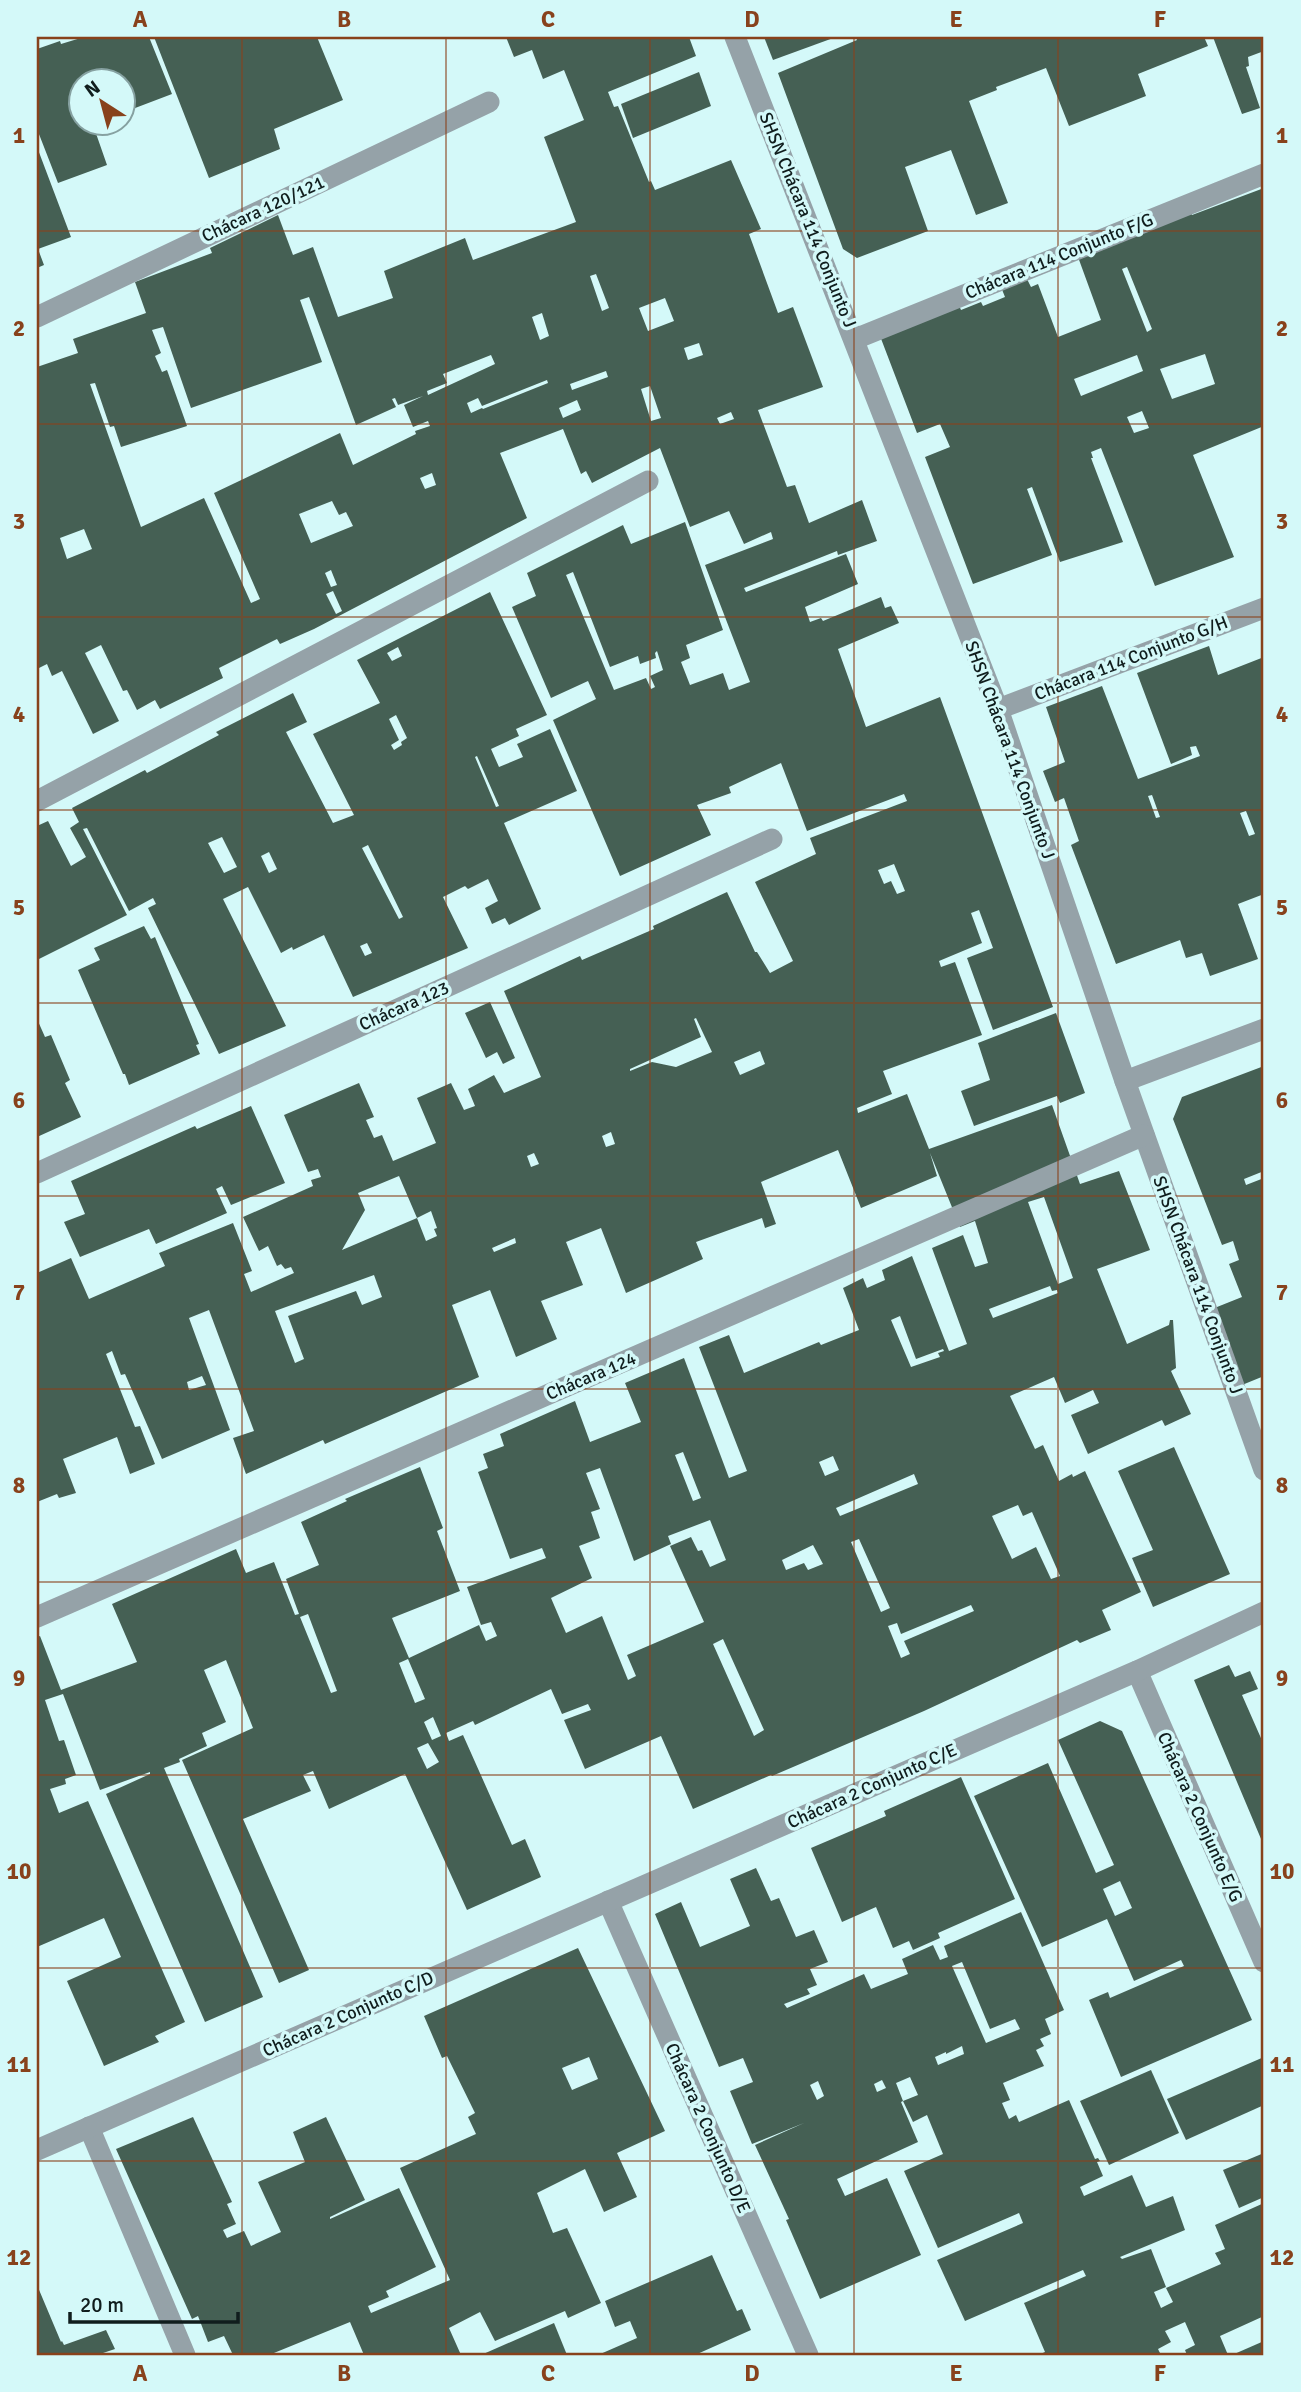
<svg xmlns="http://www.w3.org/2000/svg" width="1301" height="2392" font-family="Signika,sans-serif">
<style>
.building{fill:#456054;fill-rule:evenodd}
.lines{fill:none;stroke-linecap:round;stroke-linejoin:round}
.minor{stroke:#95a2a8;stroke-width:21}
.grid{fill:none;stroke:#88421c;stroke-width:2;stroke-opacity:0.55}
.labels{text-anchor:middle;dominant-baseline:central;stroke-width:7;stroke-linejoin:round;paint-order:stroke}
.street-label{font-size:18px;fill:#101d1d;stroke:#d4f9f9}
.neatline{fill:none;stroke:#88421c;stroke-width:2.5}
.grid-label{font-size:23px;text-anchor:middle;font-weight:bold;fill:#88421c}
</style>
<rect width="100%" height="100%" fill="#d4f9f9"/>
<!-- building -->
<g class="building">
<path d="M84 37H149L172 94 122 113V80H80V122H92L107 165 58 183 37 129V49L60 41 61 44Z"/>
<path d="M154 37H317L343 100 274 129 280 149 209 178Z"/>
<path d="M506 37H689L696 56 608 92 614 107 618 106 649 182 651 181 655 190 731 160 761 229 749 234 778 313 793 307 823 387 758 410 787 487 795 485 809 523 862 500 877 541 838 555 837 551 744 588 746 592 846 554 858 584 805 607 810 622 821 618 823 621 881 597 885 608 891 606 899 623 838 649 866 727 940 697 1053 1007 993 1030 967 958 993 948 979 910 971 913 982 943 939 961 941 967 955 962 982 1035 883 1071 892 1094 857 1108 858 1113 907 1094 929 1149 1052 1105 1080 1184 1119 1171 1150 1250 1097 1269 1127 1344 1169 1325 1170 1320H1173L1176 1368 1171 1371 1191 1414 1165 1426 1162 1420 1088 1454 1071 1415 1099 1403 1093 1390 1065 1403 1054 1377 1010 1396 1035 1449 1043 1445 1059 1481 1072 1474 1073 1477 1085 1471 1141 1592 1102 1610 1111 1630 1080 1643 1077 1640 924 1711 772 1776 771 1775 693 1809 661 1736 585 1769 564 1720 591 1710 588 1704 562 1714 551 1689 475 1725 473 1721 446 1733 449 1741 463 1735 512 1845 525 1839 541 1877 467 1910 405 1774 329 1809 313 1771 303 1775 311 1791 243 1819 309 1970 279 1983 182 1760 253 1728 226 1660 204 1670 226 1722 202 1733 207 1746 179 1759 180 1762 164 1768 263 1997 205 2022 106 1794 150 1774V1772L100 1790 63 1694 45 1700 59 1741 64 1740 76 1775 65 1779 66 1784 50 1789 59 1813 88 1801 185 2022 155 2036 159 2042 104 2066 67 1981 121 1957 104 1918 37 1947V1637L40 1636 61 1690 137 1662 112 1604 236 1549 246 1573 274 1562 295 1615 299 1614 286 1579 319 1565 301 1522 347 1501 345 1499 420 1467 443 1528 437 1531 460 1591 392 1618 409 1658 479 1625 486 1641 497 1636 491 1622 481 1625 467 1587 546 1558 542 1548 510 1559 478 1472 488 1468 483 1454 504 1446 500 1434 575 1401 590 1442 641 1422 625 1383 684 1358 729 1478 747 1471 699 1347 729 1335 744 1373 819 1342 821 1345 859 1330 843 1288 863 1278 867 1288 885 1280 882 1270 912 1256 949 1351 967 1344 932 1248 963 1235 975 1267 988 1263 975 1221 960 1227 930 1153 937 1176 861 1208 838 1150 761 1182 776 1224 765 1228 762 1218 696 1242 703 1259 626 1293 601 1228 566 1242 583 1285 541 1301 557 1339 516 1357 490 1290 452 1305 479 1377 325 1444 323 1440 246 1474 233 1438 254 1431 209 1310 189 1318 230 1430 162 1459 125 1374 121 1375 112 1351 106 1354 135 1427 140 1426 155 1464 130 1474 117 1437 63 1459 76 1493 59 1498 57 1494 37 1502V1273L71 1258 89 1299 165 1266 159 1253 233 1223 252 1271 244 1274 251 1292 294 1273 291 1267 285 1269 281 1264 277 1266 268 1246 259 1251 243 1217 313 1186 311 1180 321 1177 318 1169 308 1172 284 1115 359 1083 374 1117 366 1120 374 1138 382 1135 393 1161 436 1143 417 1098 451 1083 464 1110 475 1106 468 1089 494 1075 504 1093 541 1077 504 991 580 956 582 960 654 929 653 926 727 892 755 952H757L770 973 793 961 755 882 816 854 810 838 907 801 904 794 807 831 781 763 729 787 731 793 697 805 711 835 620 876 553 720 596 699 588 681 551 698 512 607 536 596 527 573 623 525 631 544 685 522 723 630 686 645 690 658 681 662 690 685 723 673 729 690 750 682 705 565 773 539 771 532 744 544 729 511 690 527 660 448 592 483 586 471 581 474 563 429 500 453 527 518 314 629 280 644 277 639 219 668 223 678 160 709 155 700 137 710 127 690 123 691 101 645 85 653 119 721 93 734 62 671 52 676 47 664 37 669V367L78 353 73 339 146 313 135 282 212 253 210 248 278 215 293 255 313 247 338 317 393 298 384 271 465 238 473 260 576 222 544 137 584 120 564 70 543 79 532 50 514 57ZM596 274 609 308 602 311 590 276ZM309 297 356 425 396 407 392 399 395 398 398 405 423 396 404 405 413 427 428 421 430 426 415 431 416 434 353 465 340 433 214 493 260 599 251 603 204 498 141 527 90 384 95 383 110 427 114 426 121 447 187 426 167 370 162 372 155 356 161 353 152 330 163 327 191 408 322 362 300 300ZM665 298 674 321 648 331 639 308ZM542 313 549 336 540 340 532 317ZM699 343 703 355 688 360 684 348ZM491 355 495 364 428 395 427 391 447 383 443 374ZM606 371 608 377 572 390 570 384ZM547 380 548 383 483 409 482 408 471 413 467 403 478 398 482 406ZM650 386 661 418 651 421 641 389ZM577 400 581 410 563 418 559 408ZM731 412 734 419 720 424 717 418ZM432 473 436 485 425 489 420 478ZM332 501 339 515 346 512 353 526 311 543 299 514ZM84 529 92 549 67 559 60 538ZM331 570 337 585 331 587 325 573ZM573 572 610 667 638 656 640 664 656 658 655 653 657 651 663 670 650 676 655 687 651 689 646 678 614 690 566 575ZM333 591 342 611 336 614 326 594ZM894 864 905 891 897 894 891 881 884 884 878 870ZM696 1018 712 1052 676 1067 652 1062 630 1071V1069L701 1037 694 1019ZM760 1051 765 1064 740 1075 734 1062ZM611 1132 615 1144 606 1147 602 1136ZM534 1153 539 1164 531 1167 527 1156ZM399 1176 417 1218 431 1211 437 1228 434 1229 437 1236 426 1241 417 1218 342 1250 365 1210 358 1193ZM1044 1197 1073 1278 1058 1284 1028 1202ZM515 1238 516 1243 494 1252 492 1248ZM374 1275 382 1297 362 1305 356 1291 288 1316 304 1359 295 1363 275 1311ZM1050 1286 1052 1291 1057 1290 1058 1293 993 1318 989 1309ZM900 1316 916 1359 943 1349 944 1351 938 1353 940 1357 911 1367 891 1320ZM202 1376 206 1385 189 1390 187 1382ZM683 1452 701 1498 693 1501 675 1455ZM833 1456 839 1470 825 1476 819 1462ZM600 1468 634 1561 671 1544 668 1536 710 1520 726 1560 710 1567 702 1550 698 1551 691 1537 670 1546 704 1622 627 1655 636 1676 628 1680 602 1616 566 1633 551 1598 592 1578 579 1546 600 1538 591 1512 600 1509 586 1473ZM914 1474 918 1484 840 1516 836 1508ZM1018 1505 1023 1516 1032 1512 1060 1576 1051 1579 1036 1547 1012 1559 992 1516ZM859 1539 890 1608 881 1612 851 1542ZM813 1545 823 1564 808 1570 804 1563 786 1570 782 1560ZM971 1605 974 1611 904 1641 910 1654 901 1658 888 1626 897 1623 901 1634ZM308 1614 337 1691 331 1693 300 1617ZM723 1639 764 1730 754 1736 713 1644ZM408 1659 425 1699 415 1703 399 1663ZM433 1717 441 1736 432 1740 424 1722ZM428 1743 439 1762 427 1769 417 1748Z"/>
<path d="M764 37H836L773 60Z"/>
<path d="M856 37H1204L1208 46 1138 74 1146 96 1069 126 1046 68 996 87 997 90 969 101 1008 203 976 215 951 150 905 167 928 231 857 258 843 249 778 73 857 40Z"/>
<path d="M1213 37H1264V51L1248 57 1249 66 1246 67 1260 108 1242 114Z"/>
<path d="M699 72 711 106 633 138 621 104Z"/>
<path d="M37 147 71 237 38 249 44 265 37 268Z"/>
<path d="M1264 188V426L1193 455 1234 557 1155 586 1101 448 1091 452 1093 458H1091L1123 542 1060 562 1032 487 1027 489 1052 555 973 584 925 457 950 447 940 424 917 433 880 336 958 303 961 310 981 302 983 306 1005 297 1001 287 1026 277 1031 287 1038 284 1058 337 1101 320 1078 257 1190 211 1192 215ZM1127 267 1152 329 1147 332 1122 269ZM1205 354 1215 384 1172 399 1160 369ZM1137 355 1143 371 1081 396 1074 379ZM1142 411 1149 428 1134 433 1127 417Z"/>
<path d="M490 592 547 715 516 729 519 736 491 749 499 767 523 757 517 744 550 729 577 791 504 823 541 909 509 925 505 918 492 924 485 908 498 901 488 879 468 889 465 886 443 897 468 948 353 997 324 935 293 950 292 947 281 953 248 887 223 899 286 1026 219 1054 148 908 156 904 153 898 129 911 87 828 83 829 127 915 37 960V826L48 821 71 866 86 857 70 828 79 822 72 808 145 770 147 773 219 735 216 732 293 693 307 722 286 732 333 823 354 815 313 734 380 703 357 660ZM398 647 402 656 392 661 387 653ZM396 715 407 738 401 742 402 745 394 750 391 745 399 740 389 719ZM477 756 499 806 496 807 475 757ZM222 837 237 867 224 873 208 843ZM368 845 403 917 399 919 362 848ZM269 852 277 869 269 873 261 856ZM367 943 372 953 365 956 360 946Z"/>
<path d="M1209 646 1218 675 1264 657V894L1238 904 1258 959 1210 976 1202 953 1186 958 1180 940 1116 964 1071 845 1079 841 1064 798 1055 802 1043 771 1065 762 1046 707 1102 686 1138 779 1200 756 1196 746 1190 747 1192 755 1171 764 1137 673ZM1152 795 1160 817 1156 818 1148 796ZM1246 811 1255 834 1249 836 1240 813Z"/>
<path d="M144 926 151 939 155 937 199 1044 196 1045 200 1054 129 1085 125 1074H123L78 970 100 960 94 948Z"/>
<path d="M490 1002 515 1058 503 1064 497 1052 486 1058 465 1013Z"/>
<path d="M1056 1013 1085 1093 1060 1103 1057 1096 974 1126 961 1091 990 1080 978 1043Z"/>
<path d="M37 1019 45 1037 51 1035 70 1080 65 1083 81 1117 37 1137Z"/>
<path d="M1264 1066V1171L1244 1179 1246 1185 1264 1178V1376L1242 1385 1207 1311 1242 1297 1229 1264 1239 1260 1233 1241 1222 1245 1173 1119 1182 1097Z"/>
<path d="M251 1106 285 1183 231 1205 222 1186 216 1189 227 1213 156 1244 149 1229 80 1257 64 1222 85 1214 71 1181 195 1126 197 1129Z"/>
<path d="M1174 1447 1230 1574 1153 1607 1132 1558 1153 1550 1118 1471Z"/>
<path d="M1229 1665 1235 1677 1250 1671 1258 1689 1242 1695 1264 1745V1846L1194 1680Z"/>
<path d="M1100 1721 1122 1731 1252 2020 1121 2077 1089 2000 1108 1992 1110 1998 1184 1966 1181 1960 1134 1981 1107 1919 1042 1947 974 1796 1048 1763 1096 1873 1114 1865 1058 1740ZM1120 1881 1132 1908 1115 1916 1103 1889Z"/>
<path d="M961 1777 1015 1899 938 1933 940 1938 913 1950 909 1941 893 1948 876 1907 842 1922 811 1848 886 1816 884 1811Z"/>
<path d="M756 1868 771 1901 779 1898 796 1937 814 1930 828 1962 810 1969 817 1985 807 1989 810 1994 784 2004 787 2008 864 1974 871 1989 908 1974 902 1959 933 1945 940 1960 948 1957 944 1946 1021 1912 1064 2010 1045 2019 1051 2034 1040 2039 1044 2046 1036 2050 1044 2066 1003 2083 1010 2100 1002 2103 1009 2119 1016 2115 1019 2122 1069 2100 1095 2159 1098 2158 1100 2161 1097 2162 1103 2176 1080 2187 1084 2196 1132 2175 1146 2207 1173 2196 1185 2230 1120 2257 1122 2259 1151 2249 1166 2287 1154 2292 1161 2308 1173 2302 1166 2288 1221 2264 1215 2253 1225 2249 1215 2225 1264 2203V2316L1220 2336 1228 2355H1187L1185 2350 1195 2345 1185 2322 1165 2331 1171 2342 1158 2349 1161 2355H1038L1045 2352 1024 2303 1086 2276 1083 2270 965 2321 937 2260 1023 2223 1019 2213 938 2248 904 2171 943 2154 927 2115 913 2122 903 2101 918 2095 910 2077 896 2083 903 2101 901 2102 918 2142 837 2179 845 2196 887 2178 921 2255 820 2299 786 2220 789 2219 755 2145 804 2123 752 2144 730 2091 753 2082 743 2058 719 2067 655 1914 681 1902 700 1947 750 1926 730 1879ZM962 1962 990 2029 1015 2019 1020 2029 986 2043 952 1966ZM962 2046 964 2054 938 2065 935 2057 946 2052V2054ZM882 2080 886 2088 877 2092 874 2084ZM818 2081 824 2096 817 2100 810 2085Z"/>
<path d="M578 1948 665 2131 617 2153 637 2197 604 2212 585 2169 537 2193 553 2233 567 2228 601 2303 568 2318 565 2311 495 2341 480 2312 449 2328 461 2355H364L350 2322 269 2355H233L224 2336 208 2342 198 2316 192 2319 116 2149 193 2117 232 2202 227 2204 236 2224 223 2230 227 2238 244 2231 251 2246 281 2232 258 2182 305 2162 293 2132 326 2117 365 2200 330 2217V2219L399 2188 436 2267 386 2291 389 2297 368 2306 371 2313 450 2280 400 2168 476 2134 468 2117 475 2113 447 2056 442 2058 424 2016ZM589 2057 598 2079 572 2090 562 2068Z"/>
<path d="M1264 2057V2105L1186 2140 1167 2099Z"/>
<path d="M1151 2070 1179 2133 1109 2165 1080 2101Z"/>
<path d="M1264 2153V2197L1239 2208 1223 2170Z"/>
<path d="M712 2255 737 2311 742 2309 751 2330 695 2355H598L637 2338 630 2321 615 2327 605 2301Z"/>
<path d="M37 2285 61 2342 62 2341 64 2345 106 2330 115 2349 97 2355H37Z"/>
<path d="M554 2323 567 2355H481Z"/>
<path d="M1264 2341V2355H1232Z"/>
</g>
<g class="lines">
<!-- minor -->
<g class="minor">
<path d="M735 37 998 709 1125 1081 1264 1470"/>
<path d="M37 317 489 102"/>
<path d="M855 339 1264 174"/>
<path d="M998 709 1264 608"/>
<path d="M37 801 648 481"/>
<path d="M1125 1081 1264 1029"/>
<path d="M37 1173 772 839"/>
<path d="M37 1617 1144 1135"/>
<path d="M1137 1671 1264 1962"/>
<path d="M608 1901 808 2355"/>
<path d="M89 2127 185 2355"/>
<path d="M37 2150 1137 1671 1264 1612"/>
</g>
</g>
<!-- grid -->
<path class="grid" d="M242 37V2355M446 37V2355M650 37V2355M854 37V2355M1058 37V2355M37 231H1264M37 424H1264M37 617H1264M37 810H1264M37 1003H1264M37 1196H1264M37 1389H1264M37 1582H1264M37 1775H1264M37 1968H1264M37 2161H1264"/>
<g class="labels">
<!-- street labels -->
<g class="street-label">
<text transform="translate(263 209) rotate(-25)">Chácara 120/121</text>
<text transform="translate(808 220) rotate(68)">SHSN Chácara 114 Conjunto J</text>
<text transform="translate(1059 256) rotate(-22)">Chácara 114 Conjunto F/G</text>
<text transform="translate(1131 658) rotate(-21)">Chácara 114 Conjunto G/H</text>
<text transform="translate(1010 750) rotate(70)">SHSN Chácara 114 Conjunto J</text>
<text transform="translate(404 1006) rotate(-24)">Chácara 123</text>
<text transform="translate(1198 1285) rotate(70)">SHSN Chácara 114 Conjunto J</text>
<text transform="translate(591 1376) rotate(-23)">Chácara 124</text>
<text transform="translate(872 1786) rotate(-24)">Chácara 2 Conjunto C/E</text>
<text transform="translate(1200 1817) rotate(66)">Chácara 2 Conjunto E/G</text>
<text transform="translate(348 2014) rotate(-24)">Chácara 2 Conjunto C/D</text>
<text transform="translate(708 2128) rotate(66)">Chácara 2 Conjunto D/E</text>
</g>
</g>
<!-- border -->
<rect width="1301" height="2392" fill="none" stroke="#d4f9f9" stroke-width="77"/>
<!-- north arrow -->
<g transform="translate(102 102) rotate(324)"><circle r="33" fill="#d4f9f9" stroke="#86a1a1" stroke-width="2"/>
<path d="M0-5L12 26L0 18L-12 26Z" fill="#88421c"/>
<text y="-10" font-size="19" font-weight="bold" text-anchor="middle" fill="#101d1d">N</text>
</g>
<!-- scale -->
<path d="M70 2312v10h168v-10" fill="none" stroke="#101d1d" stroke-width="3.5"/>
<text x="80" y="2312" font-size="21" fill="#101d1d" stroke="#d4f9f9" stroke-width="5" paint-order="stroke">20 m</text>
<rect x="38" y="38" width="1224" height="2316" class="neatline"/>
<g class="grid-label">
<text x="140" y="27">A</text>
<text x="344" y="27">B</text>
<text x="548" y="27">C</text>
<text x="752" y="27">D</text>
<text x="956" y="27">E</text>
<text x="1160" y="27">F</text>
<text x="19" y="143">1</text>
<text x="1282" y="143">1</text>
<text x="19" y="336">2</text>
<text x="1282" y="336">2</text>
<text x="19" y="529">3</text>
<text x="1282" y="529">3</text>
<text x="19" y="722">4</text>
<text x="1282" y="722">4</text>
<text x="19" y="915">5</text>
<text x="1282" y="915">5</text>
<text x="19" y="1108">6</text>
<text x="1282" y="1108">6</text>
<text x="19" y="1300">7</text>
<text x="1282" y="1300">7</text>
<text x="19" y="1493">8</text>
<text x="1282" y="1493">8</text>
<text x="19" y="1686">9</text>
<text x="1282" y="1686">9</text>
<text x="19" y="1879">10</text>
<text x="1282" y="1879">10</text>
<text x="19" y="2072">11</text>
<text x="1282" y="2072">11</text>
<text x="19" y="2265">12</text>
<text x="1282" y="2265">12</text>
<text x="140" y="2381">A</text>
<text x="344" y="2381">B</text>
<text x="548" y="2381">C</text>
<text x="752" y="2381">D</text>
<text x="956" y="2381">E</text>
<text x="1160" y="2381">F</text>
</g>
</svg>
